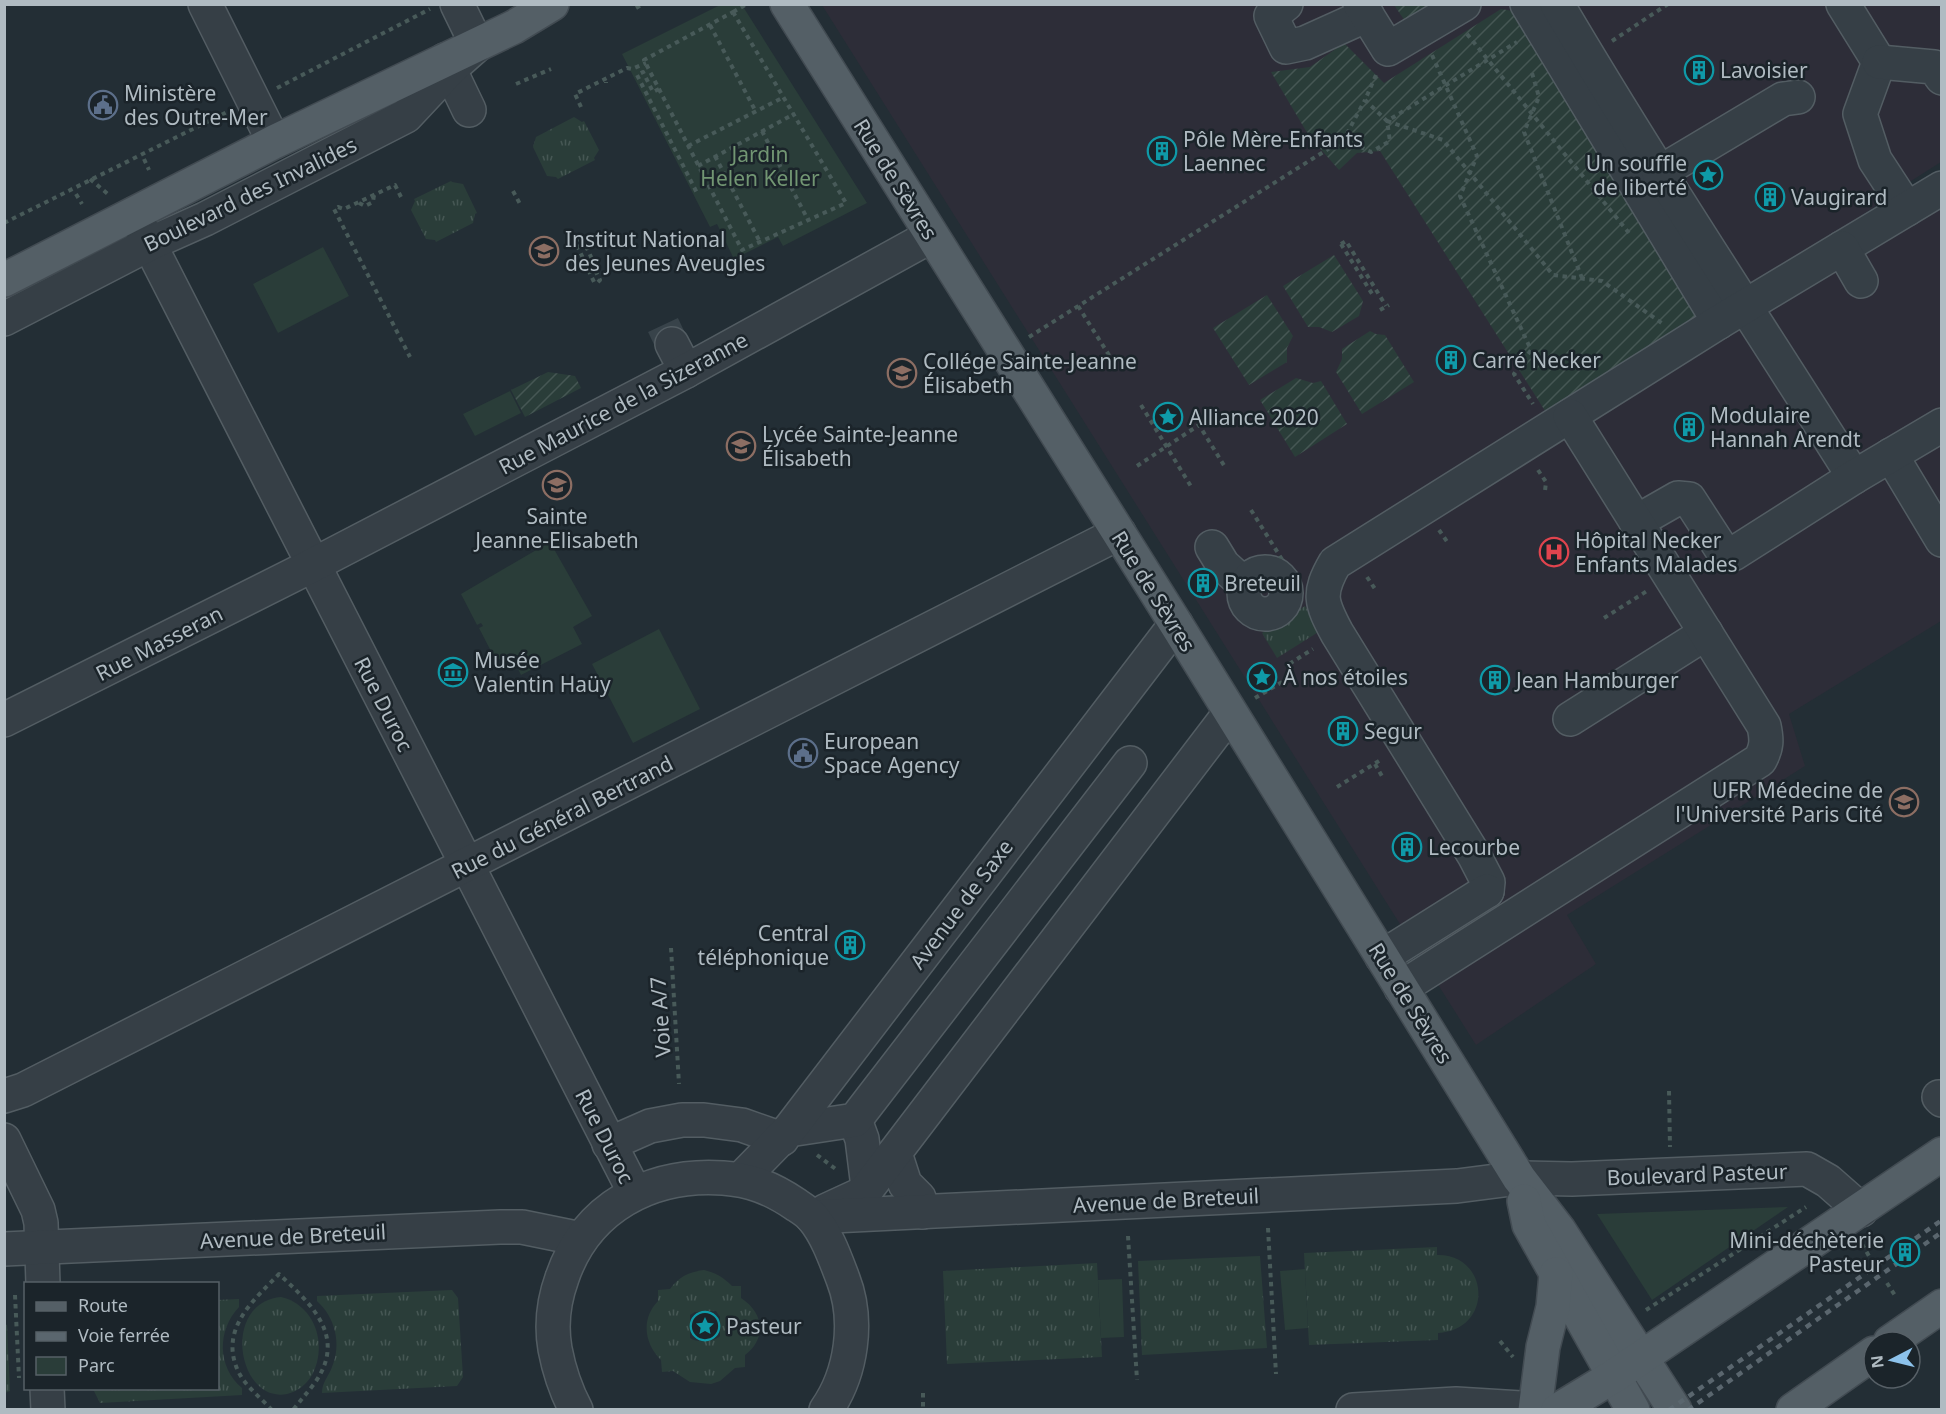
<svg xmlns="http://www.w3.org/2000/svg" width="1946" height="1414" font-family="'Noto Sans',sans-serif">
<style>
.medical{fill:#2d2d38}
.grass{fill:url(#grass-tufts);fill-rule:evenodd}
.park{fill:#2a3d39}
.garden{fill:url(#garden-furrows)}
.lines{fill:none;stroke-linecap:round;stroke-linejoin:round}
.minor-tunnel{stroke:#38434a;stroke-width:33;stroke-dasharray:33 16;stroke-linecap:butt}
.minor-casing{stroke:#535d63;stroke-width:36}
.major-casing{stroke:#424b52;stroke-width:36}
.path{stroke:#485a59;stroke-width:4;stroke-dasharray:4.5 4.5;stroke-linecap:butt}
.minor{stroke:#363f46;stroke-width:33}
.major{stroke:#545f66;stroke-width:33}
.rail{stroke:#5a666e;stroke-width:4.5;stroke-dasharray:6 6;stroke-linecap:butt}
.labels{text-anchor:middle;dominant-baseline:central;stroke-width:5;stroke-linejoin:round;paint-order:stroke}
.poi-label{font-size:21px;fill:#b0bbc2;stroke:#1b242a;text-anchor:start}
.park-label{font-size:21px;fill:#729673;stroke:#1b242a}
.street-label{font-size:21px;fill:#b0bbc2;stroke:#1b242a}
</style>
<defs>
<pattern id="grass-tufts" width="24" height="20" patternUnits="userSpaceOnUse" patternTransform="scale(1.5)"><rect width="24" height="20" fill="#2a3d39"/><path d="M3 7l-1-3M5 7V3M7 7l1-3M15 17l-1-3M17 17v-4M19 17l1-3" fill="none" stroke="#465754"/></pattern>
<pattern id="garden-furrows" width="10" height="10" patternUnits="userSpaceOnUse" patternTransform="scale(1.5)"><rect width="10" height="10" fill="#2a3d39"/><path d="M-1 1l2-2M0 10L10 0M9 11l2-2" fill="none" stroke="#465754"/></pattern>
</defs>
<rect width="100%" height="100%" fill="#232e35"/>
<!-- medical -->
<path class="medical" d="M822 5H1941V162L1911 181 1857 219V222L1855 224 1872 250 1941 208V621L1789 714 1805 766 1567 915 1596 964 1476 1045Z"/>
<!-- grass -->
<g class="grass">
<path d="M574 117 582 122 584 121 599 150 594 158 595 160 558 179 556 177 547 176 533 147 536 137Z"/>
<path d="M451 181 452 182 463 184 477 213 475 214 473 223 436 242 435 240 426 239 411 210 415 201 414 199Z"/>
<path d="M1305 606 1320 631 1277 658 1262 633Z"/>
<path d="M1437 1247V1255C1490 1254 1494 1330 1438 1333V1340L1309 1345 1304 1253Z"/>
<path d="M1260 1256 1267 1348 1142 1355 1138 1261Z"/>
<path d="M1097 1263 1102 1357 947 1364 943 1271Z"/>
<path d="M704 1270C716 1273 723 1277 732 1286H741V1298C764 1313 767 1338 745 1355V1367L735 1368 720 1381 711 1384 690 1382 673 1371 662 1372 661 1360C644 1343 641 1319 658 1301V1290L670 1289C679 1277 688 1272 704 1270ZM716 1311 720 1317V1336C714 1342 697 1343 690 1338V1315L695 1312Z"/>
<path d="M452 1290 458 1298 463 1377 457 1386 322 1393C322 1382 329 1376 332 1367 342 1344 335 1317 317 1301V1296Z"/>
<path d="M281 1297C315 1305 328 1345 312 1375 306 1385 298 1391 287 1394 238 1404 220 1303 281 1297Z"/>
<path d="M239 1299V1307C217 1330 217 1367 242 1388V1395L100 1403 94 1391 88 1389 218 1388V1300Z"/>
<path d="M5 1324 7 1325 10 1391 5 1393Z"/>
</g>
<!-- park -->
<g class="park">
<path d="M720 5H742L867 203 783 246 778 237 734 259 717 224 710 227 622 54Z"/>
<path d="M323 247 349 296 278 333 253 284Z"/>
<path d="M510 391 521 413 475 436 463 414Z"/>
<path d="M550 542 592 616 573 627 582 644 521 675 510 653 496 661 479 628 483 626 481 623 477 625 461 594Z"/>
<path d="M659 629 700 709 633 743 592 664Z"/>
<path d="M1788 1207 1652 1300 1597 1214Z"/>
<path d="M1305 1269 1308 1328 1285 1330 1280 1271Z"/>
<path d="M1122 1279 1124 1337 1101 1338 1098 1280Z"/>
</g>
<!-- garden -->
<g class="garden">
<path d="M1394 5H1432L1405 21Z"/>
<path d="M1501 9 1513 11 1703 320 1547 414 1380 151 1357 153 1339 170 1309 136 1271 72 1310 67 1344 43 1384 83Z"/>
<path d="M1334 255 1363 301 1359 316 1332 332 1319 327H1308L1283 286Z"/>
<path d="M1267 295 1293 336 1287 348V362L1249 385 1213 328Z"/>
<path d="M1370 331 1376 334 1385 335 1414 382 1362 414 1336 372 1342 359V349Z"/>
<path d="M548 372 575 376 581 388 525 417 511 390Z"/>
<path d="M1296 378 1313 383 1321 381 1347 424 1295 457 1260 400Z"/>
</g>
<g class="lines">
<!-- minor-tunnel -->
<path class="minor-tunnel" d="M663 325 672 344"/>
<!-- minor casing -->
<g class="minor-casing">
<g id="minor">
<path d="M205 4 274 142"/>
<path d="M1286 4 1271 16 1286 47 1305 43 1367 15"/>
<path d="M1360 4 1388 49 1464 4"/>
<path d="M1527 4 1719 322"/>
<path d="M1557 4C1652 165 1755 320 1854 477"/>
<path d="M1843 4 1879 62"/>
<path d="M445 60 469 110"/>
<path d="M1879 62 1860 114 1875 160 1907 209"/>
<path d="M1879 62 1934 67 1942 78"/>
<path d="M1659 173 1783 99 1798 97"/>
<path d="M134 214 635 1193"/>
<path d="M1842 248 1942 188"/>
<path d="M4 319 149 244 205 219 406 116 450 69 477 45 457 4"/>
<path d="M672 344 686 371"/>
<path d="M1891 455 1942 540"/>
<path d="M1636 522 1678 498 1689 499 1724 553 1733 554 1854 477 1942 425"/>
<path d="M1212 547 1223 565 1245 585"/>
<circle cx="1265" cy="593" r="21"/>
<path d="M1570 719 1706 633"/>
<path d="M4 720 313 565 686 371 931 236"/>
<path d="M1487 891 1488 882 1474 855 1337 633C1321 603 1317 594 1335 563L1719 322 1842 248 1861 281"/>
<path d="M1382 957 1487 891"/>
<path d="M1401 988 1760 760C1767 747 1767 740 1764 726L1570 416"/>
<path d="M4 1096 23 1090 1119 533"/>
<path d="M1939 1097 1942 1100"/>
<path d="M855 1120 862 1139 868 1187"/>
<path d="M789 1130 855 1120 1130 763"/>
<path d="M4 1140 38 1210 41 1223 43 1284"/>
<path d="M609 1144 650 1126 682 1120H704L742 1125 782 1139"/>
<path d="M895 1153 905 1184 919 1198 923 1212"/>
<path d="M741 1179 789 1130 1176 624"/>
<path d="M825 1211 864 1193 1230 713"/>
<path d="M812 1217 1457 1186 1519 1178 1572 1179 1807 1169 1828 1181 1861 1210"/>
<path d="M4 1249 500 1227H522L581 1239"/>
<path d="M47 1388 48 1410"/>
<path d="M576 1410C566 1391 559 1370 555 1349 551 1326 554 1300 562 1278 586 1207 651 1173 723 1178 751 1180 771 1188 795 1204 801 1208 808 1212 813 1218 827 1235 835 1258 843 1279 859 1320 852 1373 826 1410"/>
<path d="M1353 1410 1456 1404 1536 1409"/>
</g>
</g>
<!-- major casing -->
<g class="major-casing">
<g id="major">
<path d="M787 4 1176 624 1519 1178 1559 1230 1675 1410"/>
<path d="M4 280 274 142 514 27 552 4"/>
<path d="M1524 1201 1529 1225 1633 1410"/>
<path d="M1890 1342 1942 1306"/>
<path d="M1535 1410 1543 1347 1553 1307 1556 1274"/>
<path d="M1558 1410 1614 1376 1942 1154"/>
<path d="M1793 1410 1874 1353"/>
</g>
</g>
<!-- path -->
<g class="path">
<path d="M636 8 643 4"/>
<path d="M733 12 846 203 742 250 644 60Z"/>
<path d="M733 12 747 4"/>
<path d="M710 25 756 112"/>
<path d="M1467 34 1629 233"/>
<path d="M1612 41 1668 4"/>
<path d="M1432 55 1477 156 1460 196 1531 350 1514 374 1533 404"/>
<path d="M1532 73 1539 97 1524 132 1582 278"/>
<path d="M1376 75 1365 100 1387 121 1517 42"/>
<path d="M606 82V83"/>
<path d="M516 84 551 69"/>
<path d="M277 88 430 9"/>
<path d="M659 89 653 92 643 72 637 75 698 195"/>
<path d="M581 107 575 94 627 68 632 69 646 63"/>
<path d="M762 131 808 220"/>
<path d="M1344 139 1371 152 1390 141 1387 121 1443 140 1553 275 1602 281 1663 324"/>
<path d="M688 146 784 97"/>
<path d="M715 156 760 242"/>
<path d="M144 159 149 170"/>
<path d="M698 166 794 114"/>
<path d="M90 179 109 195"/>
<path d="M513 191 520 204"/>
<path d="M76 194 82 204"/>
<path d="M401 197 395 185 344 209 338 207 334 209 410 357"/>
<path d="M359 203 365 206 373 202 374 195"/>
<path d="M4 223 227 112"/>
<path d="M582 238 593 261 592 264 600 280 597 283 594 282 575 241Z"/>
<path d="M1341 244 1346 241 1386 306"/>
<path d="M1341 244 1374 297"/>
<path d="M1078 306 1114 363"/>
<path d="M1380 310 1389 305"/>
<path d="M1029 337 1344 139 1365 100"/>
<path d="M1141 405 1192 488"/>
<path d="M1137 466 1199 425 1225 467"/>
<path d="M1538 470 1546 482 1545 491"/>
<path d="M1251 510 1288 569 1297 575"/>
<path d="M1439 530 1448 543"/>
<path d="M1367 577 1375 589"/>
<path d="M1604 618 1647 591"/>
<path d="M1255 698 1289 678V664L1313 649"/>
<path d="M1375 764 1383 778"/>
<path d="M1337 787 1382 759"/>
<path d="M671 948 679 1084"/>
<path d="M1669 1091 1670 1147"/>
<path d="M817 1155 837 1170"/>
<path d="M1268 1228 1276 1374"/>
<path d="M1128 1236 1137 1380"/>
<path d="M1862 1244 1869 1256"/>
<path d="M1887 1283 1896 1297"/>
<path d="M15 1295 19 1378"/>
<path d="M1646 1310 1806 1207"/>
<path d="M1500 1341 1513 1357"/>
<path d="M923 1393V1410"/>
<path d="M272 1410C261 1398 245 1386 238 1371 219 1329 253 1301 279 1274 312 1305 348 1337 314 1384 307 1393 300 1401 293 1410"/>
</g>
<!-- minor -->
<use href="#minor" class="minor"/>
<!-- major -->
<use href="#major" class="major"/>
<!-- rail -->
<g class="rail">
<path d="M1669 1410 1942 1220"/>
<path d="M1688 1410 1942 1232"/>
</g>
</g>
<!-- icons -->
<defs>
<g id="building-ring" transform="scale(1.5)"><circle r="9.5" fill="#1b242a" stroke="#0f9aa8" stroke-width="1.5"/><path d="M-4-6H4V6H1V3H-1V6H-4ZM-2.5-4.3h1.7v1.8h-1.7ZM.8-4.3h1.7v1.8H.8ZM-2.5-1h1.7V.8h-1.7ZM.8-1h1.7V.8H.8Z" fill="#0f9aa8"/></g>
<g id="civic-ring" transform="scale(1.5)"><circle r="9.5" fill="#1b242a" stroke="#5c6f8a" stroke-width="1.5"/><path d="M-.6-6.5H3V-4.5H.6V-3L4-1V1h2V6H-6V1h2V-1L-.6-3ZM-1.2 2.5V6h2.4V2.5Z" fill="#5c6f8a"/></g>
<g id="sight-ring" transform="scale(1.5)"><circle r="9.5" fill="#1b242a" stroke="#0f9aa8" stroke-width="1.5"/><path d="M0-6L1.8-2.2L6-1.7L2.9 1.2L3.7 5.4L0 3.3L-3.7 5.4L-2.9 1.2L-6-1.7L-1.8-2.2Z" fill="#0f9aa8"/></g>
<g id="school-ring" transform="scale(1.5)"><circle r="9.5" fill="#1b242a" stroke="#8d6e63" stroke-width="1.5"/><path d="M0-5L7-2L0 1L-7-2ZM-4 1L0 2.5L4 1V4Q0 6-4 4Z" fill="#8d6e63"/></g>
<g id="hospital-ring" transform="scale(1.5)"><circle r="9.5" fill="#1b242a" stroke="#e0444e" stroke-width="1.5"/><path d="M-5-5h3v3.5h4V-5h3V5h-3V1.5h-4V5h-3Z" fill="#e0444e"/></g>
<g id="museum-ring" transform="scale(1.5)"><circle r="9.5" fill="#1b242a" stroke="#0f9aa8" stroke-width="1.5"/><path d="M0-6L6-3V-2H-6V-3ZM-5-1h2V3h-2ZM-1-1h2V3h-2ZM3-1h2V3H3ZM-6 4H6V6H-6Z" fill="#0f9aa8"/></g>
<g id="university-ring" transform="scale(1.5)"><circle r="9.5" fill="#1b242a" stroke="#8d6e63" stroke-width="1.5"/><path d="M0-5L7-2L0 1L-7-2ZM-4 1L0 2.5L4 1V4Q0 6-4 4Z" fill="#8d6e63"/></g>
</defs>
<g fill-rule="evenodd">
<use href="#building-ring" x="1699" y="70"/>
<use href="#civic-ring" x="103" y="105"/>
<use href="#building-ring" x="1162" y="151"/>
<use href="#sight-ring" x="1708" y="175"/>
<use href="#building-ring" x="1770" y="197"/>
<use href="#school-ring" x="544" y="251"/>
<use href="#building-ring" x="1451" y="360"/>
<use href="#school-ring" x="902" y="373"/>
<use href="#sight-ring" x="1168" y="417"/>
<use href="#building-ring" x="1689" y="427"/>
<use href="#school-ring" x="741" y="446"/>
<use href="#school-ring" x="557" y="485"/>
<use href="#hospital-ring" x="1554" y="552"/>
<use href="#building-ring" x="1203" y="583"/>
<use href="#museum-ring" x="453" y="672"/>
<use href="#sight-ring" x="1262" y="677"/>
<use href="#building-ring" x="1495" y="680"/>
<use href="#building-ring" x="1343" y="731"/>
<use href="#civic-ring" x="803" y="753"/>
<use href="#university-ring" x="1904" y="802"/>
<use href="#building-ring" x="1407" y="847"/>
<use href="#building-ring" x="850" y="945"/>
<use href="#building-ring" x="1905" y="1252"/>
<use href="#sight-ring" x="705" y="1326"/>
</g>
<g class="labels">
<!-- poi labels -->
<g class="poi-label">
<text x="1720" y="70">Lavoisier</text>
<text x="124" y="93">Ministère<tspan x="124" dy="24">des Outre-Mer</tspan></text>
<text x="1183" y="139">Pôle Mère-Enfants<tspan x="1183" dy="24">Laennec</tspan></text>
<text x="1687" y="163" text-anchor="end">Un souffle<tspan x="1687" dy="24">de liberté</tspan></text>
<text x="1791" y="197">Vaugirard</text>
<text x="565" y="239">Institut National<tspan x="565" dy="24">des Jeunes Aveugles</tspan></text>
<text x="1472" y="360">Carré Necker</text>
<text x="923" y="361">Collége Sainte-Jeanne<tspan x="923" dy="24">Élisabeth</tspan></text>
<text x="1710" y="415">Modulaire<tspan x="1710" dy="24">Hannah Arendt</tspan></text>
<text x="1189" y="417">Alliance 2020</text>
<text x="762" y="434">Lycée Sainte-Jeanne<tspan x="762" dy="24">Élisabeth</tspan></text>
<text x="557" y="516" text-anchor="middle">Sainte<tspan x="557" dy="24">Jeanne-Elisabeth</tspan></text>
<text x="1575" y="540">Hôpital Necker<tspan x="1575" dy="24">Enfants Malades</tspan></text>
<text x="1224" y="583">Breteuil</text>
<text x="474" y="660">Musée<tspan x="474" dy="24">Valentin Haüy</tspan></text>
<text x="1283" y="677">À nos étoiles</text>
<text x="1516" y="680">Jean Hamburger</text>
<text x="1364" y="731">Segur</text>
<text x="824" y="741">European<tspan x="824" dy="24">Space Agency</tspan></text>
<text x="1883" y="790" text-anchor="end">UFR Médecine de<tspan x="1883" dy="24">l'Université Paris Cité</tspan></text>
<text x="1428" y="847">Lecourbe</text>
<text x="829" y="933" text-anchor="end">Central<tspan x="829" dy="24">téléphonique</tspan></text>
<text x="1884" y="1240" text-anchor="end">Mini-déchèterie<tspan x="1884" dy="24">Pasteur</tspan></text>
<text x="726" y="1326">Pasteur</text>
</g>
<!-- park labels -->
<g class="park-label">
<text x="760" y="154">Jardin<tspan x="760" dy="24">Helen Keller</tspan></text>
</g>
<!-- street labels -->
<g class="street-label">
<text transform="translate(896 179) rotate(58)">Rue de Sèvres</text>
<text transform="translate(250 194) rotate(-26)">Boulevard des Invalides</text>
<text transform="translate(623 403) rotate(-28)">Rue Maurice de la Sizeranne</text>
<text transform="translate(1154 591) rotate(58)">Rue de Sèvres</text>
<text transform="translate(159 643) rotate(-27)">Rue Masseran</text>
<text transform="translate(384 704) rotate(63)">Rue Duroc</text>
<text transform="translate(562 817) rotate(-27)">Rue du Général Bertrand</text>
<text transform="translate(961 904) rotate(-53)">Avenue de Saxe</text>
<text transform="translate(1411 1003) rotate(58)">Rue de Sèvres</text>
<text transform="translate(660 1017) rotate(-94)">Voie A/7</text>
<text transform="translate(605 1136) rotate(63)">Rue Duroc</text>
<text transform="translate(1697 1174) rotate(-2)">Boulevard Pasteur</text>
<text transform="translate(1166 1200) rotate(-3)">Avenue de Breteuil</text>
<text transform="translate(293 1236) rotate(-3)">Avenue de Breteuil</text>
</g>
</g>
<!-- border -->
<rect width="1946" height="1414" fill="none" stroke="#b0bbc2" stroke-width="12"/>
<!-- legend -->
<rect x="24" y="1282" width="195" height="108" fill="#1b242a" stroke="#576067" stroke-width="1.5"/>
<rect x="36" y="1302" width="30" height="9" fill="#545f66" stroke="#576067" stroke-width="1.5"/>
<text x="78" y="1312" font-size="18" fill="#b0bbc2">Route</text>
<rect x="36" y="1332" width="30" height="9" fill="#5a666e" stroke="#576067" stroke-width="1.5"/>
<text x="78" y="1342" font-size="18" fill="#b0bbc2">Voie ferrée</text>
<rect x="36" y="1357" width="30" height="18" fill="#2a3d39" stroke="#576067" stroke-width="1.5"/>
<text x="78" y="1372" font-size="18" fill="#b0bbc2">Parc</text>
<!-- north arrow -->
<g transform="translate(1892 1360) rotate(263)"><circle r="28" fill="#1b242a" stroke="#576067" stroke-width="1.5"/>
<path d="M0-4.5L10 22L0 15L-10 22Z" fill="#8cc2eb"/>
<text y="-9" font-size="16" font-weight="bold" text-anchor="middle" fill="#b0bbc2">N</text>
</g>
</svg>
